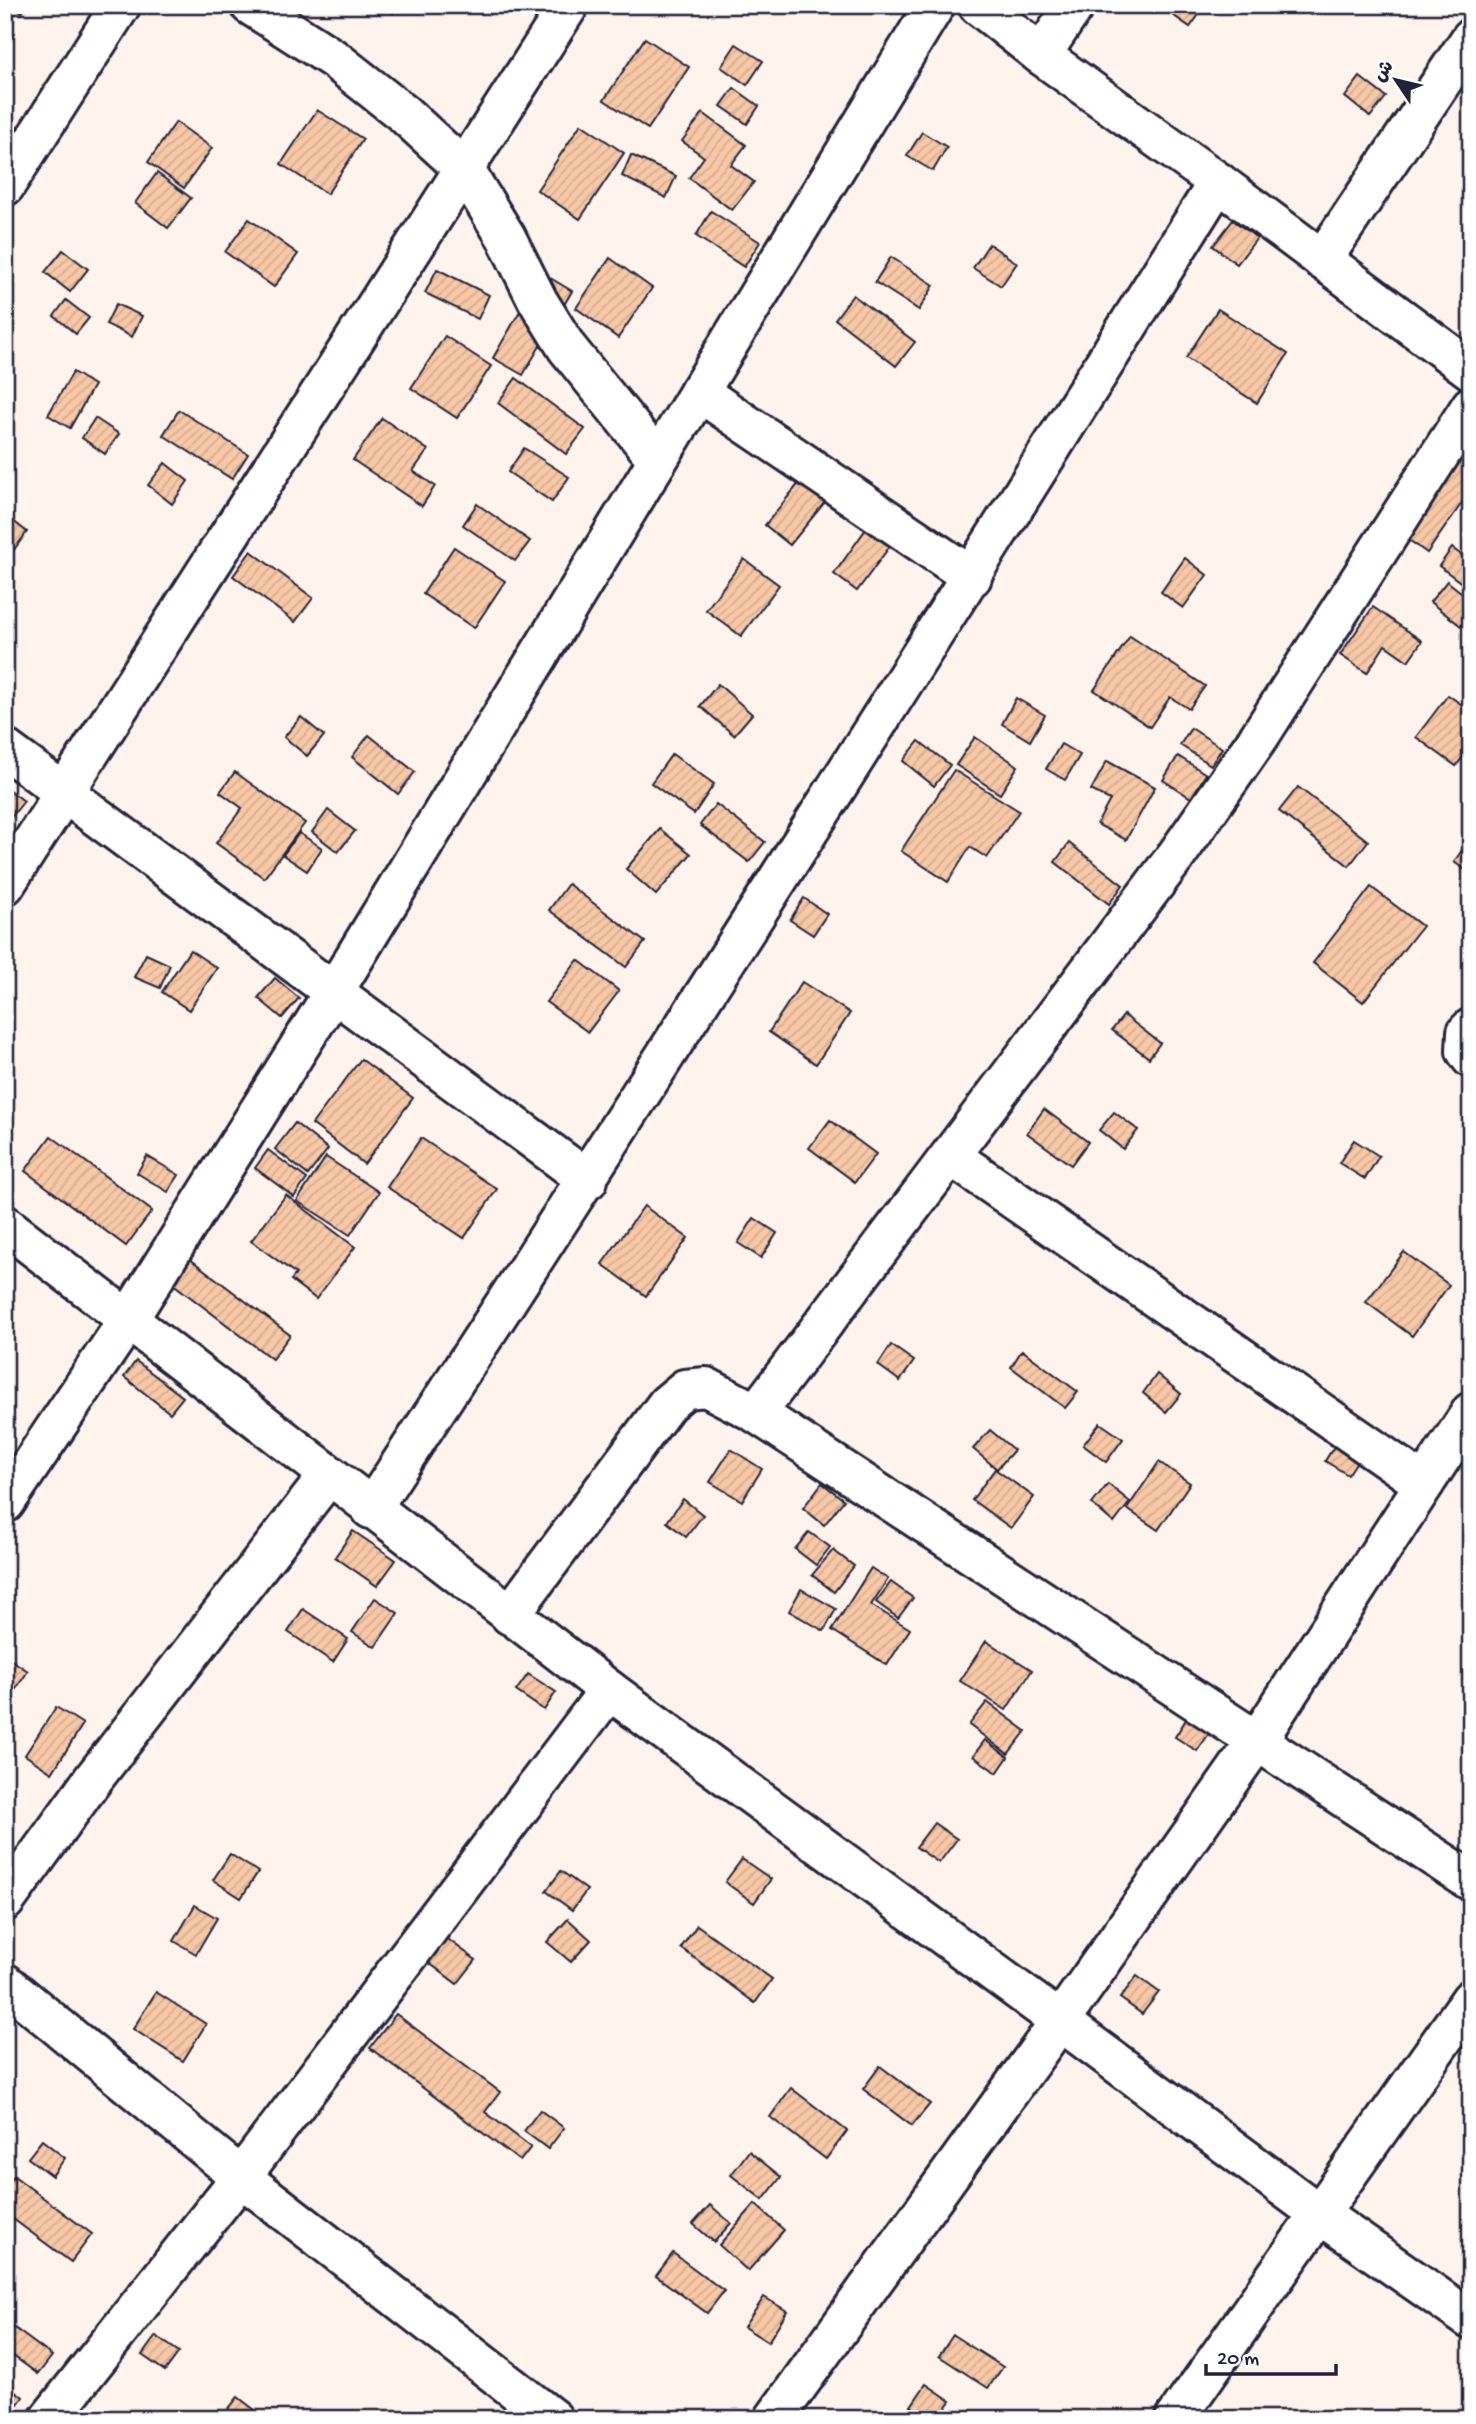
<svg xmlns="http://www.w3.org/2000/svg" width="1476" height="2424" font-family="'Gochi Hand','Playpen Sans Arabic',sans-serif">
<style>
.building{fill:url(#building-hatch);stroke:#22223b;stroke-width:2}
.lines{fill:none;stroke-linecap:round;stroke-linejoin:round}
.minor-casing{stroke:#22223b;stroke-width:44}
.minor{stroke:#fff;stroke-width:38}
</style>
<defs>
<pattern id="building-hatch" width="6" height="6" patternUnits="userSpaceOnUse" patternTransform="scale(1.75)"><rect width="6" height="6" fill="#f8c8a7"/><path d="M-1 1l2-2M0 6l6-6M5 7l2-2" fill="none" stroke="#d4ac91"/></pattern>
</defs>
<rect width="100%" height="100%" fill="#fef4ed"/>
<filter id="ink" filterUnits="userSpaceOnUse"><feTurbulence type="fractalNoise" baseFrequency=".0143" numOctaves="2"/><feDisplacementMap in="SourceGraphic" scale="14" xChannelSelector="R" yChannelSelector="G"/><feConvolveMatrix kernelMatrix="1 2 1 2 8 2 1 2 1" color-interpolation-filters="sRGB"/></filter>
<g filter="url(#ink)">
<!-- building -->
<g class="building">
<path d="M12 5H27L22 13Z"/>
<path d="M381 5H397L393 13Z"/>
<path d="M1171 5H1206L1190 27 1167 11Z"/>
<path d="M1295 5H1317L1311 15Z"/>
<path d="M645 38 689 67 648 129 604 100Z"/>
<path d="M736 44 763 61 747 85 721 67Z"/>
<path d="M1360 77 1386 97 1370 117 1345 97Z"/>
<path d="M734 88 759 106 747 124 721 106Z"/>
<path d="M317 110 363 139 327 194 281 164Z"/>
<path d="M703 113 746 145 731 165 754 182 732 210 689 178 704 157 682 141Z"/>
<path d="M176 122 212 148 184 188 148 162Z"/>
<path d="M581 124 624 153 580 219 537 190Z"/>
<path d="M922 132 947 147 933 171 907 156Z"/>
<path d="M631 155 676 176 666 198 622 176Z"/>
<path d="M157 173 191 198 168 228 135 203Z"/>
<path d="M711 211 760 242 744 267 696 236Z"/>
<path d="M249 219 298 254 274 287 225 252Z"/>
<path d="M1233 220 1257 238 1237 264 1213 246Z"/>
<path d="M989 244 1017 263 1001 286 973 268Z"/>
<path d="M63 250 88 269 70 292 45 272Z"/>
<path d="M891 257 934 285 919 310 875 282Z"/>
<path d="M610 258 652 288 618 338 576 308Z"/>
<path d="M437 269 489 295 478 319 425 293Z"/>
<path d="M542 273 572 291 523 375 493 358Z"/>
<path d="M853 295 915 342 896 366 835 319Z"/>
<path d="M66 300 89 318 76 334 54 316Z"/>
<path d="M116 304 142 316 132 337 106 324Z"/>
<path d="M1218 309 1288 354 1257 403 1186 358Z"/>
<path d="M445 336 491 366 457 418 411 388Z"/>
<path d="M73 372 94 385 70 428 48 415Z"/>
<path d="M516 378 585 429 566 454 498 403Z"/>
<path d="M179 410 248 454 232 479 163 435Z"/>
<path d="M95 418 119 434 105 454 82 438Z"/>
<path d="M382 418 428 450 413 471 435 486 422 506 353 460Z"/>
<path d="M524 448 569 477 552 502 508 472Z"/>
<path d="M1459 451 1471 459V490L1427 553 1402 535Z"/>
<path d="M165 463 188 481 172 504 148 485Z"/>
<path d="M800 482 825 502 790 545 765 525Z"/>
<path d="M477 504 530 541 515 561 463 525Z"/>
<path d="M7 516 27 532 13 551 5 546Z"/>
<path d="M866 529 890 546 857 591 834 574Z"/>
<path d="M454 547 505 581 474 628 423 594Z"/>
<path d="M1452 548 1471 562V590L1439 566Z"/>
<path d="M251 551 313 598 295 622 233 576Z"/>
<path d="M1185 558 1207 575 1183 608 1161 592Z"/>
<path d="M744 559 779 585 741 636 706 610Z"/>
<path d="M1447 581 1471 600V613L1461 626 1430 602Z"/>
<path d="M1373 607 1422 641 1408 661 1385 645 1367 673 1340 655Z"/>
<path d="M1130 636 1205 686 1189 709 1170 697 1150 727 1094 690Z"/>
<path d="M718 684 752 714 734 735 700 706Z"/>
<path d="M1448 695 1471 711V746L1456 766 1416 737Z"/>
<path d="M1016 698 1045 715 1030 741 1002 724Z"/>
<path d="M301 717 324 736 307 756 284 737Z"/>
<path d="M1191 728 1222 748 1211 765 1180 745Z"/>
<path d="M369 735 415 772 398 794 352 757Z"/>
<path d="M975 737 1018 766 1000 794 956 765Z"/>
<path d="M919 741 950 765 934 786 903 761Z"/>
<path d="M1061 744 1080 755 1065 780 1046 769Z"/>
<path d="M672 754 714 784 694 814 651 783Z"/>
<path d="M1178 756 1206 774 1191 798 1163 780Z"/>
<path d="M1107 761 1155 787 1126 840 1097 824 1110 800 1091 790Z"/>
<path d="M954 770 1019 811 987 858 970 847 948 882 901 851Z"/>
<path d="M235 772 305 823 264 878 216 843 242 808 220 792Z"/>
<path d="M5 787 24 801 5 825Z"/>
<path d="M1298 787 1368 841 1349 866 1279 811Z"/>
<path d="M716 804 765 842 749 862 700 825Z"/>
<path d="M328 810 355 831 338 852 312 832Z"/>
<path d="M660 829 691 854 656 895 626 869Z"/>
<path d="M299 833 322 848 307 871 283 855Z"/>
<path d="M1469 840 1471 842V874L1454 862Z"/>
<path d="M1069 843 1123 885 1109 904 1055 862Z"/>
<path d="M568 884 645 942 626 967 549 910Z"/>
<path d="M1371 887 1422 926 1363 1002 1313 963Z"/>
<path d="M804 898 827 914 813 935 790 920Z"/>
<path d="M190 950 217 968 189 1010 162 992Z"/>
<path d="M146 954 170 965 160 988 134 977Z"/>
<path d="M578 960 619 991 588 1032 546 1002Z"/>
<path d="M275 978 299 998 282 1018 258 998Z"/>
<path d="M802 982 850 1013 816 1064 769 1032Z"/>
<path d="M1124 1015 1160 1043 1149 1058 1112 1030Z"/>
<path d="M361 1059 413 1098 364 1164 312 1124Z"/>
<path d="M1044 1109 1088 1142 1071 1165 1027 1133Z"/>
<path d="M1114 1112 1138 1130 1123 1149 1099 1130Z"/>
<path d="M830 1120 876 1154 855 1182 809 1148Z"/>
<path d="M295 1123 328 1149 308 1175 275 1149Z"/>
<path d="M51 1136 152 1211 126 1246 25 1171Z"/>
<path d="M421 1138 497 1189 464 1238 387 1187Z"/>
<path d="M1354 1140 1379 1156 1365 1179 1339 1163Z"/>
<path d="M268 1150 307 1179 294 1197 255 1168Z"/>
<path d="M147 1156 179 1175 168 1192 137 1173Z"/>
<path d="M326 1157 379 1192 350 1235 297 1201Z"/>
<path d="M286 1195 355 1247 316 1299 291 1280 296 1274 251 1241Z"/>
<path d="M644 1206 688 1238 646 1296 602 1264Z"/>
<path d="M754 1218 777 1233 761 1258 738 1243Z"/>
<path d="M1404 1252 1449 1285 1412 1336 1366 1302Z"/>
<path d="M190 1259 290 1335 272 1359 172 1283Z"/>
<path d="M891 1345 914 1361 900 1381 878 1365Z"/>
<path d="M1022 1350 1078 1392 1065 1408 1011 1367Z"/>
<path d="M136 1361 183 1397 170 1413 124 1377Z"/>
<path d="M1157 1374 1181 1394 1166 1412 1143 1393Z"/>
<path d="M1100 1423 1123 1439 1106 1462 1083 1445Z"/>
<path d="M990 1430 1014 1450 997 1469 973 1449Z"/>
<path d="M1341 1435 1365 1449 1348 1475 1325 1461Z"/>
<path d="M731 1449 762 1469 742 1501 710 1482Z"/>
<path d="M1159 1462 1190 1483 1158 1530 1127 1509Z"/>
<path d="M995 1469 1034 1497 1011 1528 972 1500Z"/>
<path d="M822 1483 844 1500 824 1525 803 1508Z"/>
<path d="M1108 1484 1130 1502 1114 1523 1092 1504Z"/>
<path d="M683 1499 703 1515 686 1537 667 1522Z"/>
<path d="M353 1531 396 1560 377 1586 335 1557Z"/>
<path d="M809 1532 830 1547 816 1565 795 1549Z"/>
<path d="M833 1550 854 1566 834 1592 812 1575Z"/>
<path d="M871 1568 888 1579 871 1605 910 1629 887 1665 832 1630Z"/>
<path d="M891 1582 913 1598 898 1618 876 1602Z"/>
<path d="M801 1589 836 1609 824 1631 789 1611Z"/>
<path d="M375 1598 398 1613 375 1647 352 1632Z"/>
<path d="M303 1609 348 1639 333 1662 288 1632Z"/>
<path d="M986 1641 1032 1670 1006 1710 960 1681Z"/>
<path d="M5 1656 28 1671 16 1689 5 1682Z"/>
<path d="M528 1674 556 1692 544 1710 516 1691Z"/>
<path d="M987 1702 1026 1731 1008 1754 969 1725Z"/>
<path d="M56 1707 83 1724 52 1773 25 1755Z"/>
<path d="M1192 1710 1215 1725 1197 1751 1175 1737Z"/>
<path d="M985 1740 1008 1757 997 1773 973 1756Z"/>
<path d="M934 1823 957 1839 939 1863 916 1847Z"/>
<path d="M230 1854 258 1872 241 1898 213 1880Z"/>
<path d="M742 1859 771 1879 754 1903 725 1882Z"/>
<path d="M561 1871 587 1890 572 1910 546 1891Z"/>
<path d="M195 1905 217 1918 196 1954 174 1941Z"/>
<path d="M568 1919 591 1940 571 1962 547 1942Z"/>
<path d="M697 1925 772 1979 755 2003 681 1948Z"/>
<path d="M434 1929 476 1960 457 1984 416 1953Z"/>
<path d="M1137 1976 1159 1992 1142 2014 1120 1998Z"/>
<path d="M156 1992 206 2024 183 2061 133 2029Z"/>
<path d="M396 2014 500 2092 485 2112 531 2147 520 2161 370 2048Z"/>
<path d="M880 2066 930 2104 912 2126 863 2089Z"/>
<path d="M791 2088 847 2131 826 2159 770 2117Z"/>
<path d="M540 2110 564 2128 548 2149 524 2131Z"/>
<path d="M42 2140 65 2158 52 2176 28 2158Z"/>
<path d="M749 2151 781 2177 763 2200 731 2175Z"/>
<path d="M14 2176 92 2234 71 2262 5 2213V2187Z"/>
<path d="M755 2204 784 2230 748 2271 719 2245Z"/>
<path d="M710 2205 731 2223 714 2242 693 2224Z"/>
<path d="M673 2253 724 2291 707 2313 656 2276Z"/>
<path d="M764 2297 787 2311 768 2342 744 2327Z"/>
<path d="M5 2321 52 2356 38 2374 5 2350Z"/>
<path d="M953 2335 1003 2367 988 2388 939 2356Z"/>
<path d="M156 2336 179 2352 165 2371 142 2355Z"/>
<path d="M5 2383 23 2397 7 2419H5Z"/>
<path d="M926 2384 951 2401 938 2419H928L911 2406Z"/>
<path d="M238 2397 260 2414 257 2419H226L223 2416Z"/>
</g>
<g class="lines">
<!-- minor casing -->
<g class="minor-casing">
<g id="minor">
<path d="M250 5 334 59 404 114 464 169 506 237 538 301 567 348 657 459"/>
<path d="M978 5 1041 55 1218 182 1471 370"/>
<path d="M1041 55 1075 5"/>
<path d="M5 186 121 5"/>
<path d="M1322 260 1471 38"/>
<path d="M699 392 972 577"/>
<path d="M5 749 588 1180"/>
<path d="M5 885 569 5"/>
<path d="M1471 1028 1467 1032 1466 1051 1471 1058"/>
<path d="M951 1156 1424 1484"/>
<path d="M5 1225 609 1690 1060 2021 1318 2213 1471 2320"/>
<path d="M756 1413 1176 856 1259 737 1471 406"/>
<path d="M5 1503 128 1320 333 993 935 5"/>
<path d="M371 1509C659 1070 940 627 1218 182"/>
<path d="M510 1615 667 1404 685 1389 706 1387 756 1413 1471 1881"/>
<path d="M5 1901 94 1778 329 1475"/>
<path d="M5 1983 241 2177 553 2419"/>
<path d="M49 2419 241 2177 609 1690"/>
<path d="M774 2419 1060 2021 1257 1741 1471 1412"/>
<path d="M1175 2419 1471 1999"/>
</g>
</g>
<!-- minor -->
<use href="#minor" class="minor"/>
</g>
</g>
<!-- margin -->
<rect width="1476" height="2424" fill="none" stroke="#fff" stroke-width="28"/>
<rect x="14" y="14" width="1448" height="2396" fill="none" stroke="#22223b" stroke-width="2.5" filter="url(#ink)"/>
<!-- north arrow -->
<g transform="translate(1396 80) rotate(305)" stroke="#ffffff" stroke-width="5" paint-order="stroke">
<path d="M0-5L12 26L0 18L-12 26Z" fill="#22223b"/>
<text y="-10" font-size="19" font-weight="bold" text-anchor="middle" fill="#22223b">ش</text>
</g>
<!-- scale -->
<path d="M1206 2364v10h130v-10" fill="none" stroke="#22223b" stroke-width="3.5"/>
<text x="1217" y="2364" font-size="21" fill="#22223b" stroke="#ffffff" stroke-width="5" paint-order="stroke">20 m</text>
</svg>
